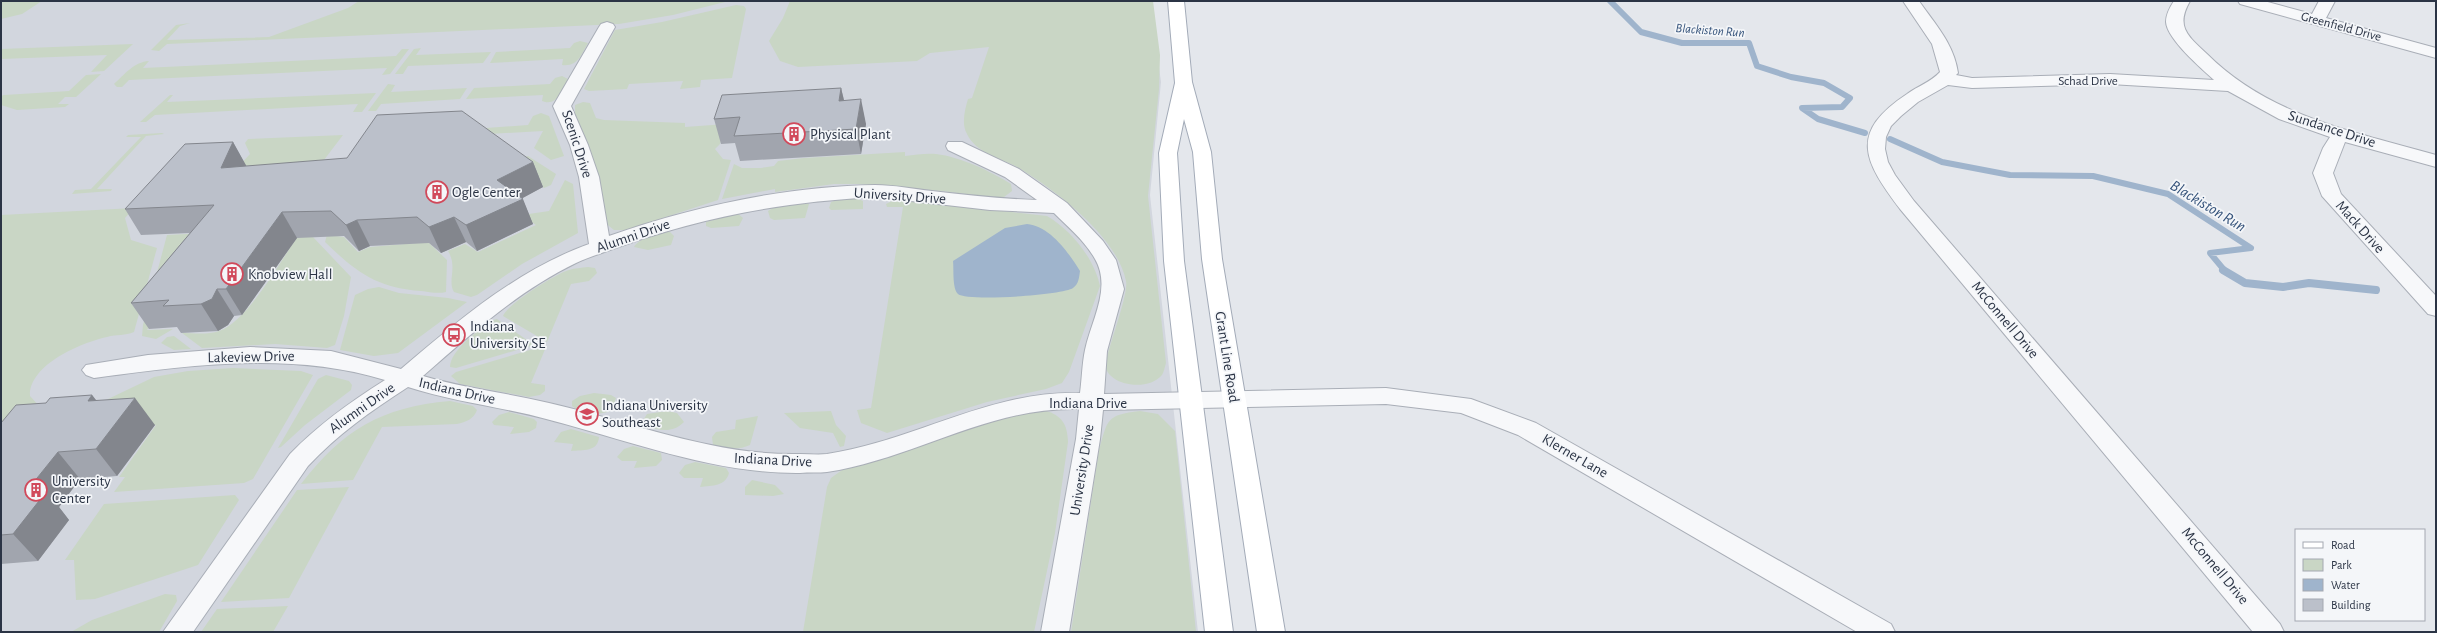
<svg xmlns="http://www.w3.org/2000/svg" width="2437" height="633" font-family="'Alegreya Sans',sans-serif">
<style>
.built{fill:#d2d6de}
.green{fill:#c9d6c5}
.water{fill:#9fb4cc}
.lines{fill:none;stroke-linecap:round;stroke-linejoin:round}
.stream-far1{stroke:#9fb4cc;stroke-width:6}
.stream{stroke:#9fb4cc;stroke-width:8}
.minor-casing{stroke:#a9aeb7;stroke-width:2}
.major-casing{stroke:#a3abb8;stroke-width:2}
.minor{fill:#f7f8fa;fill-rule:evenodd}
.major{fill:#fff;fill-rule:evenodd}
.wall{fill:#a1a5ae}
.shaded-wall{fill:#83868d}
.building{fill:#bbc0ca;stroke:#83868d}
.labels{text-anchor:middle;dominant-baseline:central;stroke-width:3.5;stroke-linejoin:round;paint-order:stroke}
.far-street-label{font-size:13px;fill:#2b3445;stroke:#f4f6f9}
.far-water-label{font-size:13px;font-style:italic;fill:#34527a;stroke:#f4f6f9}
.street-label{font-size:15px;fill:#2b3445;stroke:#f4f6f9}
.poi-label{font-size:15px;fill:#2b3445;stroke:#f4f6f9;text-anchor:start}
.water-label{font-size:16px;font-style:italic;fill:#34527a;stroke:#f4f6f9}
</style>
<rect width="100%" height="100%" fill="#e4e7ec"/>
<!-- built -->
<path class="built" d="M1 1H1150L1161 82 1150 195 1198 632H1Z"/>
<!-- green -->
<g class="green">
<path d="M1 1H42L22 14 1 19Z"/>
<path d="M359 1H729L673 15 619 24 167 44 159 51 151 50 176 25 190 23 180 26 167 40 269 37 348 8Z"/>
<path d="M790 1H1153L1160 55 1159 89 1148 196 1166 363C1165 366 1164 372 1162 375 1149 391 1110 387 1105 366 1108 347 1129 294 1126 281 1117 236 1054 189 1017 167 1000 158 976 153 967 134 961 124 965 109 968 99L972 98 989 47 930 53 917 61 798 67 780 61 769 41 783 18Z"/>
<path d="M736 5 744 6 746 9 732 78 701 80 700 87 680 89 683 81 629 84 627 89 589 91 584 89 615 30 662 22Z"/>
<path d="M580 41 588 43C581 55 578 67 562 65L563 59 490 63 496 52 570 48 574 43Z"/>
<path d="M133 44 104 71 91 72 107 55 1 59V49Z"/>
<path d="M421 48 416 55 491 52 483 63 408 66 403 74H395L414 49Z"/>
<path d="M402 49H409L390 74 382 75 387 68 129 80 122 87H117L114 84C125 74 134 62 149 61L143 68 396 56Z"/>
<path d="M101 74 76 97H65L58 104H69L65 107 17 110 1 105V96L4 95 69 91 86 75Z"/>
<path d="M562 76 568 79C562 90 557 107 542 101L543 95 466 99 474 88 550 84 555 78Z"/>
<path d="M388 84 395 85 391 92 467 88 460 99 381 104 376 111H368Z"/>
<path d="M376 93 362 112H353L358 104 155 115 146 122H140L170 95H173L167 102Z"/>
<path d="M583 102 590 103 596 118 604 120 685 123V127L726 124 720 144 715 149 723 159 731 160 718 200 626 230H614L604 222 575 119V105Z"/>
<path d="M541 113 549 116 564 156 551 160 534 148 543 131 489 134 490 131 486 128 528 125 533 116Z"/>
<path d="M162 133 164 134 146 136 97 189H112L111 191 72 194 75 190 91 189 141 137H126L128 135Z"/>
<path d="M343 135 311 177 238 167 250 154 245 143 248 139Z"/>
<path d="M905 152V156C915 155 926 153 936 154 961 157 990 171 1011 184L1012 191 1004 197H990L942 191 857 184H834L775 192V189L722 199 734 164 742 168H761L774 166 778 161 804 158Z"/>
<path d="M528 156 556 174 551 185 544 188 523 172 525 157Z"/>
<path d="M565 180 573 184 578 233 522 264 477 295 471 297 454 292C447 281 458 267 448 251L465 244 478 252 536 225 522 215 549 211Z"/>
<path d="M856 198 863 201V209L831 210 829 208 831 202 839 199Z"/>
<path d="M896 199 1047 216C1071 230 1094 258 1100 286L1069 372 1062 383 1046 389 987 402 887 433 861 423 857 410 871 408 903 207H887L886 204Z"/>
<path d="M802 202 809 204 805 218 774 220 770 218 768 211 776 206Z"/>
<path d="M134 208 125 218 131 240 157 248 134 332C125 336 117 334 107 337 80 343 29 365 30 396L40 407 1 435V215Z"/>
<path d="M737 213 743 218 739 226 711 228 706 226V222Z"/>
<path d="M225 232 147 330 173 329 156 339 142 336 143 325 167 235Z"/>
<path d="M670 232 674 236 671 245 648 250 634 247C639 238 660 232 670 232Z"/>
<path d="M327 235 344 237 358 252 370 247 428 242 447 260 446 292C438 294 429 292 421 291 377 288 356 272 325 242Z"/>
<path d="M297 237H313L351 277 344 316 335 345 327 348 275 344 202 348 182 333C193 333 208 335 219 331 247 322 280 262 297 237Z"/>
<path d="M588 267 595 268 597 273 589 281 571 284 547 342 503 316C506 305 557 273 569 270 575 268 581 268 588 267Z"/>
<path d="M379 287 399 293 448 298 467 302 398 353 374 356 340 350 355 295 368 289Z"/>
<path d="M497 319 534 345 456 368 450 367C450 350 480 329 493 320Z"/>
<path d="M174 336 191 349 174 350 161 343 167 337Z"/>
<path d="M540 347H546L531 383 545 385V391L540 395 529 397 460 384 451 376 456 372Z"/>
<path d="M233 368 301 371 313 375 253 479 244 483 114 492 125 477H119L156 425 111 427 106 400 154 377 188 371Z"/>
<path d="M326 375 349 381 352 385 351 390 305 425 281 447 278 448 318 379Z"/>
<path d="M594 393 611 395 616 398 612 410C600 416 583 415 572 406V401L580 396Z"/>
<path d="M450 401 473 406 477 410C474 419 466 422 457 424L382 427 353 480 301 484C343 430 381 407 450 401Z"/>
<path d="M1044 410C1062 416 1067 423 1068 442L1055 533 1034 632H803L827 487 831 478 842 470 1012 414Z"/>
<path d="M667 411 677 413 684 422C672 434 660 430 645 426L642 422 647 414Z"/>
<path d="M831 411 836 425 846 436 844 446 840 447 833 433 800 428 784 413Z"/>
<path d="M1140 411 1158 414 1175 431 1196 632H1071L1099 450C1108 419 1106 415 1140 411Z"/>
<path d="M509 412 534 419 537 422 536 428 529 432 510 434 514 427 494 425 492 422 499 415Z"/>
<path d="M758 416 750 445C737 451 726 448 713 445L712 437 716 432 735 429 736 420Z"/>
<path d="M571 429 599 437C598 452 583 450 571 451L573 444 554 442 561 432Z"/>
<path d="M633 446 661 453 662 460 656 466 634 468 637 461H622L617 457 624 449Z"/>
<path d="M695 462 726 468 729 473C725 487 713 485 700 487L703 478H684L679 473 685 465Z"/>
<path d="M752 480 775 485 784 494 773 496 745 495V487Z"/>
<path d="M349 487 289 598 221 602 297 490Z"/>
<path d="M235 495 239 500 198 565 95 599 76 600 74 560H65L104 504Z"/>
<path d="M165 594 176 595 177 601 159 632H71L92 620Z"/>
<path d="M288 606 273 632H201L217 609Z"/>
</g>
<!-- water -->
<path class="water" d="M1027 224C1050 226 1069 253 1080 271 1079 277 1079 284 1073 288 1063 295 967 302 958 294 952 288 954 269 953 261L1005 228Z"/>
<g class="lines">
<!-- stream-far1 -->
<g class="stream-far1">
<path d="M1610 1 1641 32 1682 43H1749L1757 66 1791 77 1824 83 1850 98 1842 107 1802 108 1818 119 1865 133"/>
<path d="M1890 139 1942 162 2010 175 2093 176 2168 194 2251 248 2210 253 2225 271"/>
</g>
<!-- stream -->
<path class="stream" d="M2223 270 2245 283 2283 287 2309 283 2376 290"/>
<!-- minor casing -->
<g class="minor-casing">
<g id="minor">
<path d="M1903 1H1919C1935 24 1954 44 1958 73L1956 75 1972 78 2110 74 2214 80C2201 68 2167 39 2166 22 2166 14 2170 7 2174 1H2190C2175 27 2188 36 2207 54 2269 116 2354 132 2436 155V167L2345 142 2333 173 2341 194 2436 296V316L2428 314 2322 196 2313 173 2323 148 2330 137 2279 119 2228 91 2110 84 1972 88 1948 85 1918 102 1901 116 1891 126 1886 137 1885 149 1888 162 1895 175 1914 201 2280 624 2284 632H2253L1900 209C1864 161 1848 133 1907 94 1918 86 1931 82 1940 72L1932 44Z"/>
<path d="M2238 1H2264L2312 14 2319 1H2335L2326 18 2436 48V58L2240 4Z"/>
<path d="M607 22 613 24 615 27 571 106 588 145 599 177 609 236C691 207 787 186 875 185 894 185 913 189 932 191 967 195 1002 199 1037 200L1005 177 948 150 946 146 948 142H962L1019 169 1067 203 1103 241 1116 260 1124 289 1107 351 1104 394 1386 388 1471 399 1536 423 1891 624 1895 632H1857L1518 435 1461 413 1386 404 1103 410 1100 439 1069 632H1041L1076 439 1079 409C991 406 913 459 827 472 819 473 809 472 800 473 714 474 631 441 550 420 503 407 454 402 408 387 371 411 338 434 308 466L193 632H163L290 454C319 424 350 402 385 380 291 351 190 365 94 378L86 375 82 370 86 365 148 355 250 347 331 351 401 369C459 320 517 270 589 244L579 177 570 145 553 106 599 27 601 24ZM876 197 990 210 1054 213C1068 227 1085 241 1095 259 1112 288 1091 321 1085 350 1082 364 1082 379 1080 393 991 390 914 441 827 454 819 455 809 454 800 454 714 456 632 422 549 403 507 393 464 388 423 376 471 334 518 291 576 263 586 258 597 255 607 251 697 218 780 202 876 197Z"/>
</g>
</g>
<!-- major casing -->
<g class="major-casing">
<path id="major" d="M1168 1H1184L1192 82 1211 152 1222 259 1285 632H1257L1202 259 1193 152 1184 119 1177 153 1184 261 1233 632H1205L1164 261 1159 153 1175 83Z"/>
</g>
<!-- minor -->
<use href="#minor" class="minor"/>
<!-- major -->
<use href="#major" class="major"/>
</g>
<!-- wall -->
<g class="wall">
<path d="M841 88 844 100 866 124 861 154 740 161 735 143 721 144 714 119Z"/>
<path d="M233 142 246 166 533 162 543 187 522 198 533 224 477 251 466 242 441 253 429 243 370 246 359 251 344 236 297 238 242 315 234 316 228 325 218 331 181 333 177 327 149 329 131 303 190 233 141 235 125 209Z"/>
<path d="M92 395 96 400 155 425 117 476 80 479 59 507 69 520 38 561 1 564V423L46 403Z"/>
</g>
<!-- shaded-wall -->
<g class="shaded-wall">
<path d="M841 88 847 113 839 101Z"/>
<path d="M861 99 866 124 861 154 856 129Z"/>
<path d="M233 142 247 167 221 168Z"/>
<path d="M533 162 543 187 510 205 523 199 533 224 477 251 466 225 497 180Z"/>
<path d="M282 212 297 238 242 315 226 289Z"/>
<path d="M454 217 466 242 441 253 429 227Z"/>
<path d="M357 220 370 246 359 251 346 225Z"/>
<path d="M217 289 234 316 228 325 218 331 201 304Z"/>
<path d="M92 395 113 422 88 401Z"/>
<path d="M135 398 155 425 117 476 96 449Z"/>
<path d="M58 452 80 479 59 507 69 520 38 561 13 534 25 493Z"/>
</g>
<!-- building -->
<g class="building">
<path d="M841 88 839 101 861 99 856 129 734 136 740 117 714 119 722 95Z"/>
<path d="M462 111 533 162 497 180 523 199 466 225 454 217 429 227 417 217 357 220 346 225 331 211 282 212 226 289H217L212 299 201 304 163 306 169 300 131 303 214 205 125 209 185 144 233 142 221 168 347 158 377 115Z"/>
<path d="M92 395 88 401 135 398 96 449 58 452 25 493 46 492 13 534 1 535V423L16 405 46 403 50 398Z"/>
</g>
<!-- icons -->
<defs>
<g id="building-ring" transform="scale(1.15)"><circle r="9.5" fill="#f4f6f9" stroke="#d1495b" stroke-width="1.5"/><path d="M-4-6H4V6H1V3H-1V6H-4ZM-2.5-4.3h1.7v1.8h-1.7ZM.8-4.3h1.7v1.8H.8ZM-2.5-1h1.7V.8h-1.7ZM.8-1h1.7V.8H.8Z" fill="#d1495b"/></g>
<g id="bus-ring" transform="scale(1.15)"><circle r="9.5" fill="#f4f6f9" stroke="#d1495b" stroke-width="1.5"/><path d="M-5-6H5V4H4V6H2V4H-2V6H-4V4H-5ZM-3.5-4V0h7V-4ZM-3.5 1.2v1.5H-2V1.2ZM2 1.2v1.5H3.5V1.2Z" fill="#d1495b"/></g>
<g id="university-ring" transform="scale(1.15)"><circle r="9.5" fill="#f4f6f9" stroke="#d1495b" stroke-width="1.5"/><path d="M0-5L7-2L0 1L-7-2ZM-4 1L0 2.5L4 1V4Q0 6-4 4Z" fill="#d1495b"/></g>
</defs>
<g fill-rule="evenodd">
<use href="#building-ring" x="794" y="134"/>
<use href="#building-ring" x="437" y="192"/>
<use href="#building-ring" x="232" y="274"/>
<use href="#bus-ring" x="454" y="335"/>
<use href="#university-ring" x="587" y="414"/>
<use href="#building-ring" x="36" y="490"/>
</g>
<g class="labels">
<!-- far-street labels -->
<g class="far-street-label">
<text transform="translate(2341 27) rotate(15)">Greenfield Drive</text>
<text x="2088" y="81">Schad Drive</text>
</g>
<!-- far-water labels -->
<g class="far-water-label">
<text transform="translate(1710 31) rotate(4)">Blackiston Run</text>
</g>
<!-- street labels -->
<g class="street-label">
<text transform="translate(2332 129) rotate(18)">Sundance Drive</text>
<text transform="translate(577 144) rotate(72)">Scenic Drive</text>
<text transform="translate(900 196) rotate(4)">University Drive</text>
<text transform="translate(2360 227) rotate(48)">Mack Drive</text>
<text transform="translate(633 236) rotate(-19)">Alumni Drive</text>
<text transform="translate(2005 320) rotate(50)">McConnell Drive</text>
<text transform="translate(251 357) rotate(-1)">Lakeview Drive</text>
<text transform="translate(1227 357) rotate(81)">Grant Line Road</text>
<text transform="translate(457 391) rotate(13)">Indiana Drive</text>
<text x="1088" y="403">Indiana Drive</text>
<text transform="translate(362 408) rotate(-35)">Alumni Drive</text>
<text transform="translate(1575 456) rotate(30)">Klerner Lane</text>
<text transform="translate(773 460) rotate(3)">Indiana Drive</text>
<text transform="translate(1082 470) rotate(-81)">University Drive</text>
<text transform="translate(2215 566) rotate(50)">McConnell Drive</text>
</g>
<!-- poi labels -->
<g class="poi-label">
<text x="810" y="134">Physical Plant</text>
<text x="452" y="192">Ogle Center</text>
<text x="248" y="274">Knobview Hall</text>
<text x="470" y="326">Indiana<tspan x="470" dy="17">University SE</tspan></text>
<text x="602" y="405">Indiana University<tspan x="602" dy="17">Southeast</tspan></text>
<text x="52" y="481">University<tspan x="52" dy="17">Center</tspan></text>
</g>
<!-- water labels -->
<g class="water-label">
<text transform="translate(2208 206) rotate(31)">Blackiston Run</text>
</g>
</g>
<!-- border -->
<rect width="2437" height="633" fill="none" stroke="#2b3445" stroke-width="4"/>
<!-- legend -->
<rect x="2295" y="529" width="130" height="92" fill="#f4f6f9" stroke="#a4a8b1"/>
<rect x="2303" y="542" width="20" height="6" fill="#ffffff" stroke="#a4a8b1"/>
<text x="2331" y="549" font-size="12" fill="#2b3445">Road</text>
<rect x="2303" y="559" width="20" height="12" fill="#c9d6c5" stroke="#a4a8b1"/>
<text x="2331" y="569" font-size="12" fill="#2b3445">Park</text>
<rect x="2303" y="579" width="20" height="12" fill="#9fb4cc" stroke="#a4a8b1"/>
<text x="2331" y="589" font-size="12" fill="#2b3445">Water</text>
<rect x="2303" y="599" width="20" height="12" fill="#bbc0ca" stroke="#a4a8b1"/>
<text x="2331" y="609" font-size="12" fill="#2b3445">Building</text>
</svg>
